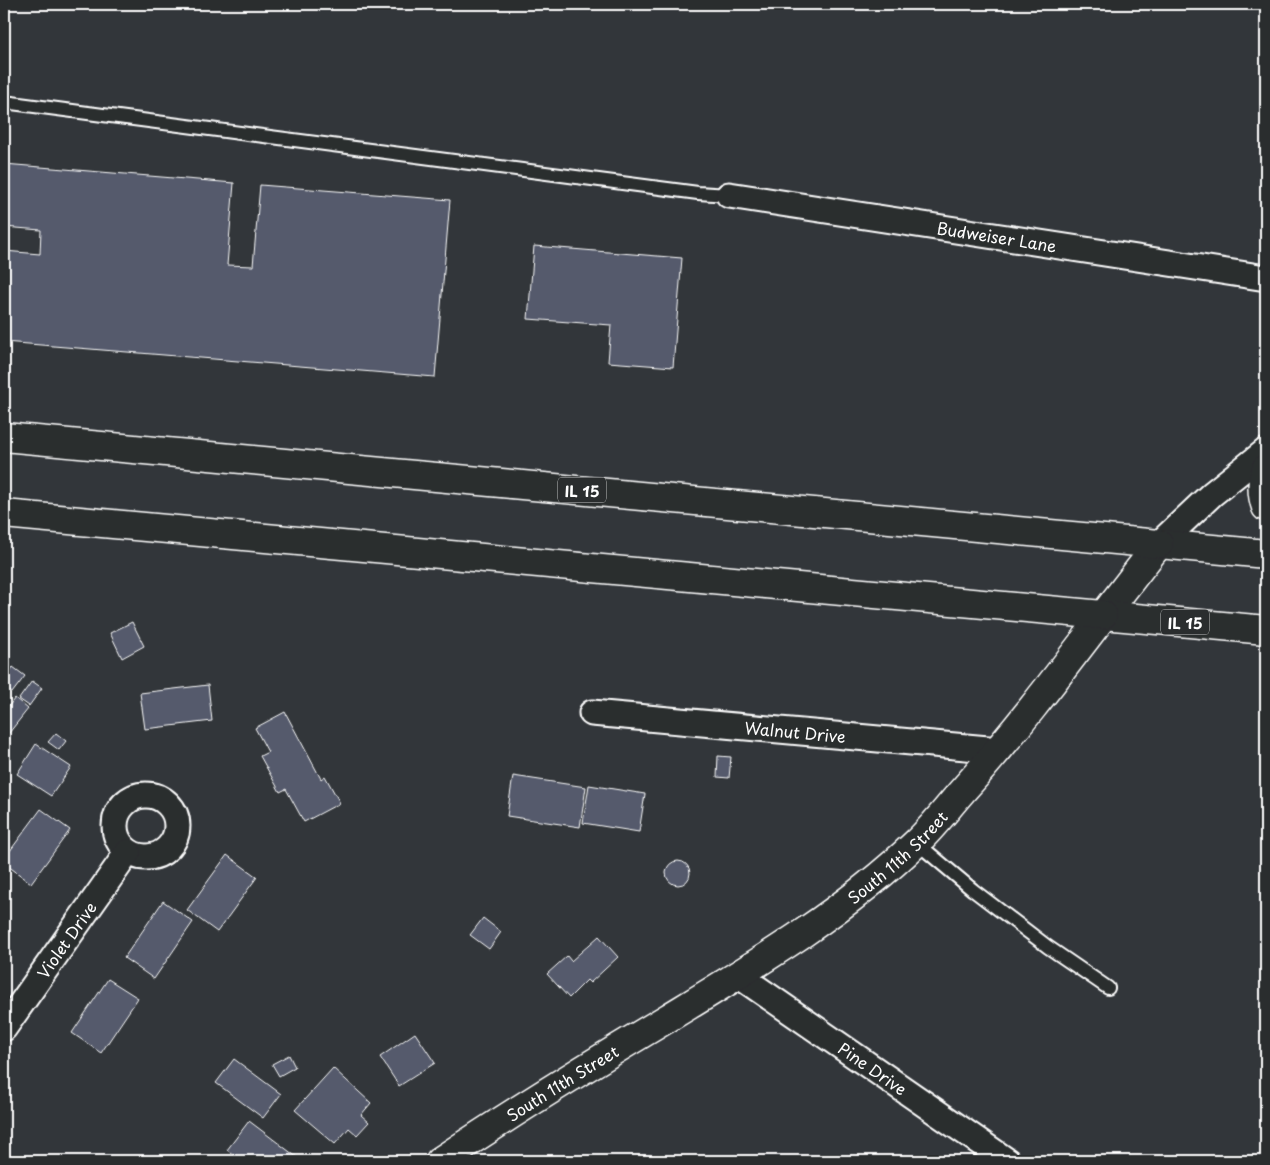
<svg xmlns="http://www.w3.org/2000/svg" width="1270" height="1165" font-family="'Playpen Sans',sans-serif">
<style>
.building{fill:#545a6c;stroke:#fff}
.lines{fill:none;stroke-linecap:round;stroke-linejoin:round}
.service-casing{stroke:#fff;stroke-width:16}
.minor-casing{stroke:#fff;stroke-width:29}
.tertiary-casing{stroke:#fff;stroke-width:31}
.trunk-casing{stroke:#fff;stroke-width:31}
.motorway-casing{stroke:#fff;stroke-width:31}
.service{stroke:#2a2d2e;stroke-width:12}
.minor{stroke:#2a2d2e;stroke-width:25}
.tertiary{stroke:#2a2d2e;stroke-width:28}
.trunk{stroke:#2a2d2e;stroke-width:28}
.motorway{stroke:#2a2d2e;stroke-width:28}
.labels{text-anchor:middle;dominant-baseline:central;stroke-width:4;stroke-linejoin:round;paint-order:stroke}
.shield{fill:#2a2d2e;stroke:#bfc0c0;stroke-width:1}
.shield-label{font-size:15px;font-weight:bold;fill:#fff}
.street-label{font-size:16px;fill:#fff;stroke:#2a2d2e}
</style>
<rect width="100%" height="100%" fill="#32363a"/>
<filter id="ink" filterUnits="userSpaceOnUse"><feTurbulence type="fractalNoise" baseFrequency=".02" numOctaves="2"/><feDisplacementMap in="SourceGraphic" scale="10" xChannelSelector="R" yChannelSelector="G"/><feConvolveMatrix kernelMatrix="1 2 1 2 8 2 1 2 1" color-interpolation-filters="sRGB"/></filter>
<g filter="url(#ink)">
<!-- building -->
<g class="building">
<path d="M4 164 234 183 227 265 253 266 260 185 450 200 435 377 4 342V251L40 254 41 230 4 227Z"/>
<path d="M534 246 682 258 673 367 608 362 611 325 528 319Z"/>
<path d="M132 622 144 646 122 658 110 633Z"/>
<path d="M13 667 25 676 12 693 4 686V679Z"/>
<path d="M32 681 42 688 29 706 19 699Z"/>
<path d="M208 685 212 721 145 729 140 693Z"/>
<path d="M15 698 28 709 5 738 4 736V712Z"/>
<path d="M285 712 321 779 325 776 340 803 304 822 286 789 280 792 260 756 268 752 255 728Z"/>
<path d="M56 733 66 741 59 750 48 742Z"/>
<path d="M36 744 71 767 51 796 17 774Z"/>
<path d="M718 756 731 757 729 778 717 777Z"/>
<path d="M513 776 586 787 580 827 507 816Z"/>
<path d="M589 785 645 794 639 832 583 823Z"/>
<path d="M41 809 70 830 31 883 4 863V859Z"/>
<path d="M227 855 257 877 217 932 187 910Z"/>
<circle cx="678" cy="873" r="12"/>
<path d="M163 901 193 922 154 979 124 958Z"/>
<path d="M483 918 501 932 489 949 470 935Z"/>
<path d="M599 936 618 957 590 983 587 980 569 998 547 974 567 956 571 961Z"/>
<path d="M108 979 138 998 101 1053 72 1033Z"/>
<path d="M415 1033 435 1063 399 1086 380 1057Z"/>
<path d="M289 1055 295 1067 279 1076 272 1064Z"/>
<path d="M234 1059 281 1094 263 1118 216 1083Z"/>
<path d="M333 1068 371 1103 361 1115 369 1122 357 1135 349 1128 335 1144 295 1110Z"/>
<path d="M249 1121 302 1161H243L227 1150Z"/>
</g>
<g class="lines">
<!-- service casing -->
<g class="service-casing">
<g id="service">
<path d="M4 102 698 193 729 195"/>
<path d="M917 843 973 890 1048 947 1108 988"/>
</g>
</g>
<!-- minor casing -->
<g class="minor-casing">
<g id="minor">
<path id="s1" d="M729 195 1266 278"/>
<path d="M1159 544 1212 494 1266 451"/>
<path id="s2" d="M592 713 999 750"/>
<circle cx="146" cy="826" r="31"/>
<path id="s3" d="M738 975 1007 1161"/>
<path id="s4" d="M4 1028 128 852"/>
</g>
</g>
<!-- tertiary casing -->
<g class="tertiary-casing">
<g id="tertiary">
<path id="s5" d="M440 1161C515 1111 591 1064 668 1018 755 965 843 913 916 843 933 827 948 807 964 789 1034 711 1094 626 1159 544"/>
</g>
</g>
<!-- trunk casing -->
<g class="trunk-casing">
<g id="trunk">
<path d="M1266 468C1261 482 1261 493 1266 507"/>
<path d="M1159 544 1266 554"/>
<path d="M1103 615 1266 630"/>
</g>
</g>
<!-- motorway casing -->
<g class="motorway-casing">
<g id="motorway">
<path d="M4 437 1159 544"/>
<path d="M4 514 1103 615"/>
</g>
</g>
<!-- service -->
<use href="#service" class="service"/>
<!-- minor -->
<use href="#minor" class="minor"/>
<!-- tertiary -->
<use href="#tertiary" class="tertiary"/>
<!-- trunk -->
<use href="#trunk" class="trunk"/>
<!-- motorway -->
<use href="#motorway" class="motorway"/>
</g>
</g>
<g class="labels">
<!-- shield labels -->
<g class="shield">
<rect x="558" y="477.5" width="48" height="25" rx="4"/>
<rect x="1161" y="609.5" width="48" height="25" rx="4"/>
</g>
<g class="shield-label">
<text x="582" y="490">IL 15</text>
<text x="1185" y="622">IL 15</text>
</g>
<!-- street labels -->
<g class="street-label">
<text stroke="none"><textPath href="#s1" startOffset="271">Budweiser Lane</textPath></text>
<text stroke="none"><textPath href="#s2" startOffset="204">Walnut Drive</textPath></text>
<text stroke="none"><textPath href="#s5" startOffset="550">South 11th Street</textPath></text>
<text stroke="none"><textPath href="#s4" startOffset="108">Violet Drive</textPath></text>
<text stroke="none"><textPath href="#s3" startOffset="164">Pine Drive</textPath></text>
<text stroke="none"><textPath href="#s5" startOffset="145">South 11th Street</textPath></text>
</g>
</g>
<!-- margin -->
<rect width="1270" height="1165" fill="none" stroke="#2a2d2e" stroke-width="20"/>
<rect x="10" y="10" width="1250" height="1145" fill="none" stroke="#fff" stroke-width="2" filter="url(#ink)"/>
</svg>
